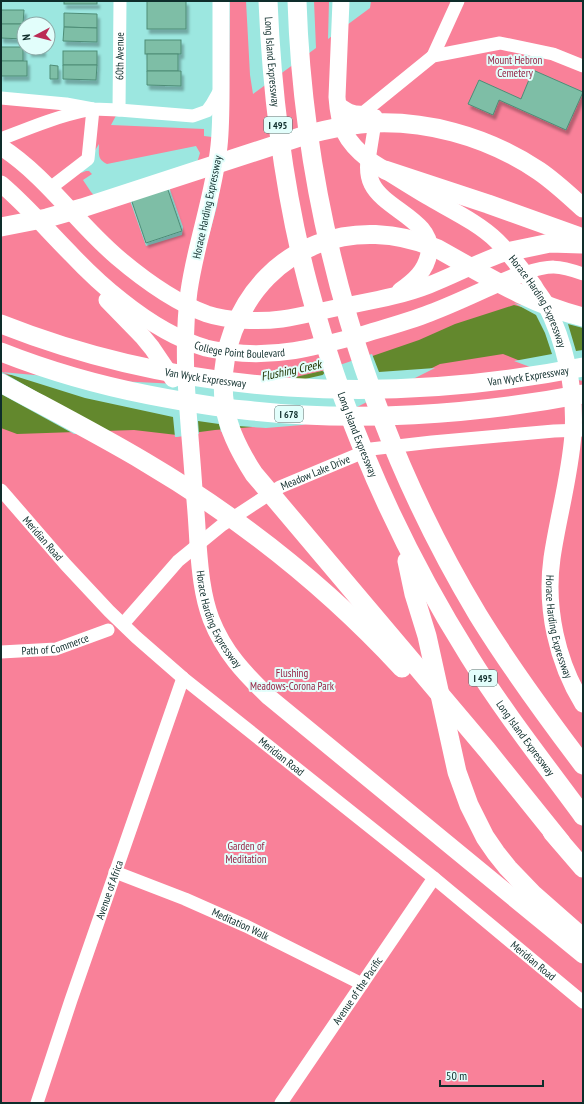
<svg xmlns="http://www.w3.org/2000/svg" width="584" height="1104" font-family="'PT Sans Narrow',sans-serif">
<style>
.green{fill:#f98199;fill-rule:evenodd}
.water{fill:#63882d}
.pier{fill:#9ce7e0}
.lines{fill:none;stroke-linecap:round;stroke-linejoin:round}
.stream{stroke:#63882d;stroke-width:4}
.building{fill:#7ebea6;stroke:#4e8d77;filter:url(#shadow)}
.minor{stroke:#fff;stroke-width:13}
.major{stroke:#fff;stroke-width:17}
.highway{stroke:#fff;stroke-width:19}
.labels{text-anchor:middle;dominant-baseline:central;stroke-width:4;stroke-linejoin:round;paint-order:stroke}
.shield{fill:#e2fefb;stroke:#4e6c69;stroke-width:1}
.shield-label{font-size:10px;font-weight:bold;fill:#0e2d2b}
.street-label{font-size:11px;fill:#0e2d2b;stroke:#e2fefb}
.park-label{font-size:11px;fill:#962445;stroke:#e2fefb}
.water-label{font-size:12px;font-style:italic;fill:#203302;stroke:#e2fefb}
</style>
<defs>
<filter id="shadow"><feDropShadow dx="2.5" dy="4.5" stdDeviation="1" flood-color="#0004"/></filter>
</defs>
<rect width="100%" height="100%" fill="#9ce7e0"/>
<!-- green -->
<path class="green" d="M230 1H246L250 75 253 94 316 48 314 1H329L328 39 370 8 371 1H583V1103H1V98L119 110 111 125 204 129V136L212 137 207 243 217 206 224 161 229 112ZM99 144C99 154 97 159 107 164L196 146 200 153 193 176 168 184 183 227 182 235 146 246 128 195 103 205 91 192 83 180 92 174 89 171H86L81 173Z"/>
<!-- water -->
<path class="water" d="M514 305 583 323V379L550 373 503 354 440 364 341 413 301 423 215 430 177 435 134 430 17 434 1 428V374L79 381 255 390 323 373 419 340 455 324Z"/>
<!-- pier -->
<g class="pier">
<path d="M514 303 583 321V328L568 324 576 351 583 350V381L549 374 514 361 552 354 545 333 536 315Z"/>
<path d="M372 354 379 372 435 368 341 415 302 425 266 428 238 426 239 430 221 432 219 424 198 421 199 434 177 437H175L173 417 85 398 2 372 109 433 74 434 1 394V372L79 379 255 388 322 371Z"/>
</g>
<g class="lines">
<!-- stream -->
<path class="stream" d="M296 379 322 373"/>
</g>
<!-- building -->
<g class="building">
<rect x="64" y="1" width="33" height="3"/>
<rect x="147" y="1" width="39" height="28"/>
<path d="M1 10H24L23 24H1Z"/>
<path d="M64 13 97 14V28L64 27Z"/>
<path d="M1 24H23V39L1 38Z"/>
<path d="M64 27 97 28V42L63 41Z"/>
<rect x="145" y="40" width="36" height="14"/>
<rect x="1" y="47" width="22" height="14"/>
<rect x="29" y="48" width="14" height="4"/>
<rect x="63" y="51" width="34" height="14"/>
<rect x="147" y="54" width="31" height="17"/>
<rect x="1" y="61" width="26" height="15"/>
<path d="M50 65 58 66V79H50Z"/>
<path d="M63 65H97L96 80 63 79Z"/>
<path d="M533 70 583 92 566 130 499 100 493 115 468 104 479 80 521 99Z"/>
<path d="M147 71H181V86L147 85Z"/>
<path d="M167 187 182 231 146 243 131 199Z"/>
</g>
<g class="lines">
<!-- minor -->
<g class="minor">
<path d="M433 56 458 1"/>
<path d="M1 98 66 104 93 109 119 110 193 116 207 111 212 104 220 90"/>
<path d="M337 102C347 109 351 113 364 112L433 56 500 43 553 54 583 66"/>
<path id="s1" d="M119 110 120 1"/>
<path d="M1 139C29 128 58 116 88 110"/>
<path d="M369 160 376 116"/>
<path d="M49 189 88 159 93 109"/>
<path d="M524 273C550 265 558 265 583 274"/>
<path id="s2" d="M1 490 66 565 109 611 136 637 183 678 434 878 583 1002"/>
<path id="s3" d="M123 624 178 561 222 525 280 487 371 449 432 442 554 431 583 430"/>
<path id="s4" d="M1 652 56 649 108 630"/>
<path id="s5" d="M115 872 185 899 246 926 362 984"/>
<path id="s6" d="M37 1103 71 1000 183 678"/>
<path id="s7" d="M281 1103 434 878"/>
</g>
<!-- major -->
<g class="major">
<path id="s8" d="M221 1C221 30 221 59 221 88 221 107 221 127 219 146 214 195 196 242 189 291 180 357 190 424 194 490 196 508 197 526 198 544 200 569 202 595 211 619 224 652 244 673 269 697L583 955"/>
<path id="s9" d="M341 1 337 97C339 127 345 141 369 160 388 172 407 184 427 196 449 209 479 223 497 241 511 255 523 271 534 286 537 292 542 297 545 303 565 342 576 389 573 434 570 476 558 517 552 558 545 608 557 662 583 704"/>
<path d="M1 147C46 176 77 223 117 257 144 280 174 302 207 314 228 321 260 322 282 319 302 316 321 311 341 307 370 301 401 296 429 285 455 275 480 261 507 252"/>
<path d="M369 160C368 168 368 176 372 184 385 210 434 221 429 253 426 271 414 281 400 291"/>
<path id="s10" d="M1 184C26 205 48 231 71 254 87 271 104 287 122 301 147 321 176 339 206 348 214 350 222 351 230 352 277 358 316 347 361 335 384 328 407 322 430 313 462 301 492 285 524 273"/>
<path d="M107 300 143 337 152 348 173 379"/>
</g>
<!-- highway -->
<g class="highway">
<path id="s11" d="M268 1C272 96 284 192 308 284 342 415 397 541 469 656 503 711 544 763 583 816"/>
<path d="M297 1C304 216 367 430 478 615 510 667 546 716 583 765"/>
<path d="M385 170 488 204 583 238"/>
<path d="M1 227 47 218 82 208 309 134C325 130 342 126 360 124 422 118 487 136 539 171 555 182 569 195 583 208"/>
<path d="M507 252 550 243 582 244"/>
<path id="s12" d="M1 324C185 397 390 405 583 367"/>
<path d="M1 352C49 371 98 385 149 395 180 401 212 407 244 410 355 423 474 415 583 394"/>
<path d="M1 383C49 409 98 434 145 462 240 518 327 587 402 668"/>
<path d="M407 561 414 594 427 636 457 772 469 805 485 837 496 853 508 868 534 895 583 938"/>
<path d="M552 832 583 868"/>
<path d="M561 842 487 750 254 474C241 454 229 432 225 408 221 382 224 355 233 331 266 245 355 213 438 249 485 275 530 304 583 317"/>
</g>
</g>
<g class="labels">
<!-- shield labels -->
<g class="shield">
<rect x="264" y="117" width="28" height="16" rx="3"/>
<rect x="275" y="406" width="28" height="16" rx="3"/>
<rect x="469" y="670" width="28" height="16" rx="3"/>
</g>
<g class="shield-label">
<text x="278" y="125">I 495</text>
<text x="289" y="414">I 678</text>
<text x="483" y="678">I 495</text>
</g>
<!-- street labels -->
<g class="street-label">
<text stroke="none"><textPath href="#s1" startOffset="54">60th Avenue</textPath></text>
<text stroke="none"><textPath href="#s11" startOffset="61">Long Island Expressway</textPath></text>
<text transform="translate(207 207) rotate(-78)">Horace Harding Expressway</text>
<text stroke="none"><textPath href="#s9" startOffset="395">Horace Harding Expressway</textPath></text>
<text stroke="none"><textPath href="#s10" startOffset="299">College Point Boulevard</textPath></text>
<text stroke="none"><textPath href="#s12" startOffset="536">Van Wyck Expressway</textPath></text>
<text stroke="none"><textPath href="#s12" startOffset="212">Van Wyck Expressway</textPath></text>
<text stroke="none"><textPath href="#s11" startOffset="445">Long Island Expressway</textPath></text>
<text stroke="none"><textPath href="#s3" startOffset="248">Meadow Lake Drive</textPath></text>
<text stroke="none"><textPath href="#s2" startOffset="64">Meridian Road</textPath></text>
<text stroke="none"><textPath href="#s8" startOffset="626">Horace Harding Expressway</textPath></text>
<text stroke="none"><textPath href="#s9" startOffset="731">Horace Harding Expressway</textPath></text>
<text stroke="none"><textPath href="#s4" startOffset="55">Path of Commerce</textPath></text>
<text stroke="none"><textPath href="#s11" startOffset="793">Long Island Expressway</textPath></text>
<text stroke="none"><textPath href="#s2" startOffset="388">Meridian Road</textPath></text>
<text stroke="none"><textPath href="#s6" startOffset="225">Avenue of Africa</textPath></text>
<text stroke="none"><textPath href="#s5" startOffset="136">Meditation Walk</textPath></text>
<text stroke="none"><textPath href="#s2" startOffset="712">Meridian Road</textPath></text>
<text stroke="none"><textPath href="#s7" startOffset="136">Avenue of the Pacific</textPath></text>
</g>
<!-- park labels -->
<g class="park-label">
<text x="515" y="60">Mount Hebron<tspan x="515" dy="13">Cemetery</tspan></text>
<text x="292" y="673">Flushing<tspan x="292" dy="13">Meadows-Corona Park</tspan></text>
<text x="246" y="846">Garden of<tspan x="246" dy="13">Meditation</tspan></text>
</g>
<!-- water labels -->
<g class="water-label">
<text transform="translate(291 370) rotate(-12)">Flushing Creek</text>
</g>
</g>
<!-- border -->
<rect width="584" height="1104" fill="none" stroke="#0e2d2b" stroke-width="4"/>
<!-- north arrow -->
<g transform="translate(36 36) rotate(263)"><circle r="19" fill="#e2fefb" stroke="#8daaa8"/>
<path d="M0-3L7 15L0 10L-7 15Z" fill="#bb2c56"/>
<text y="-6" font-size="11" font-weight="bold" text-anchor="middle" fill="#0e2d2b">N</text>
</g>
<!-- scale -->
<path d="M440 1080v6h103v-6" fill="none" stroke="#0e2d2b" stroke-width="2"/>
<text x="446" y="1080" font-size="12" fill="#0e2d2b" stroke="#e2fefb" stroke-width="3" paint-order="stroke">50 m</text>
</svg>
